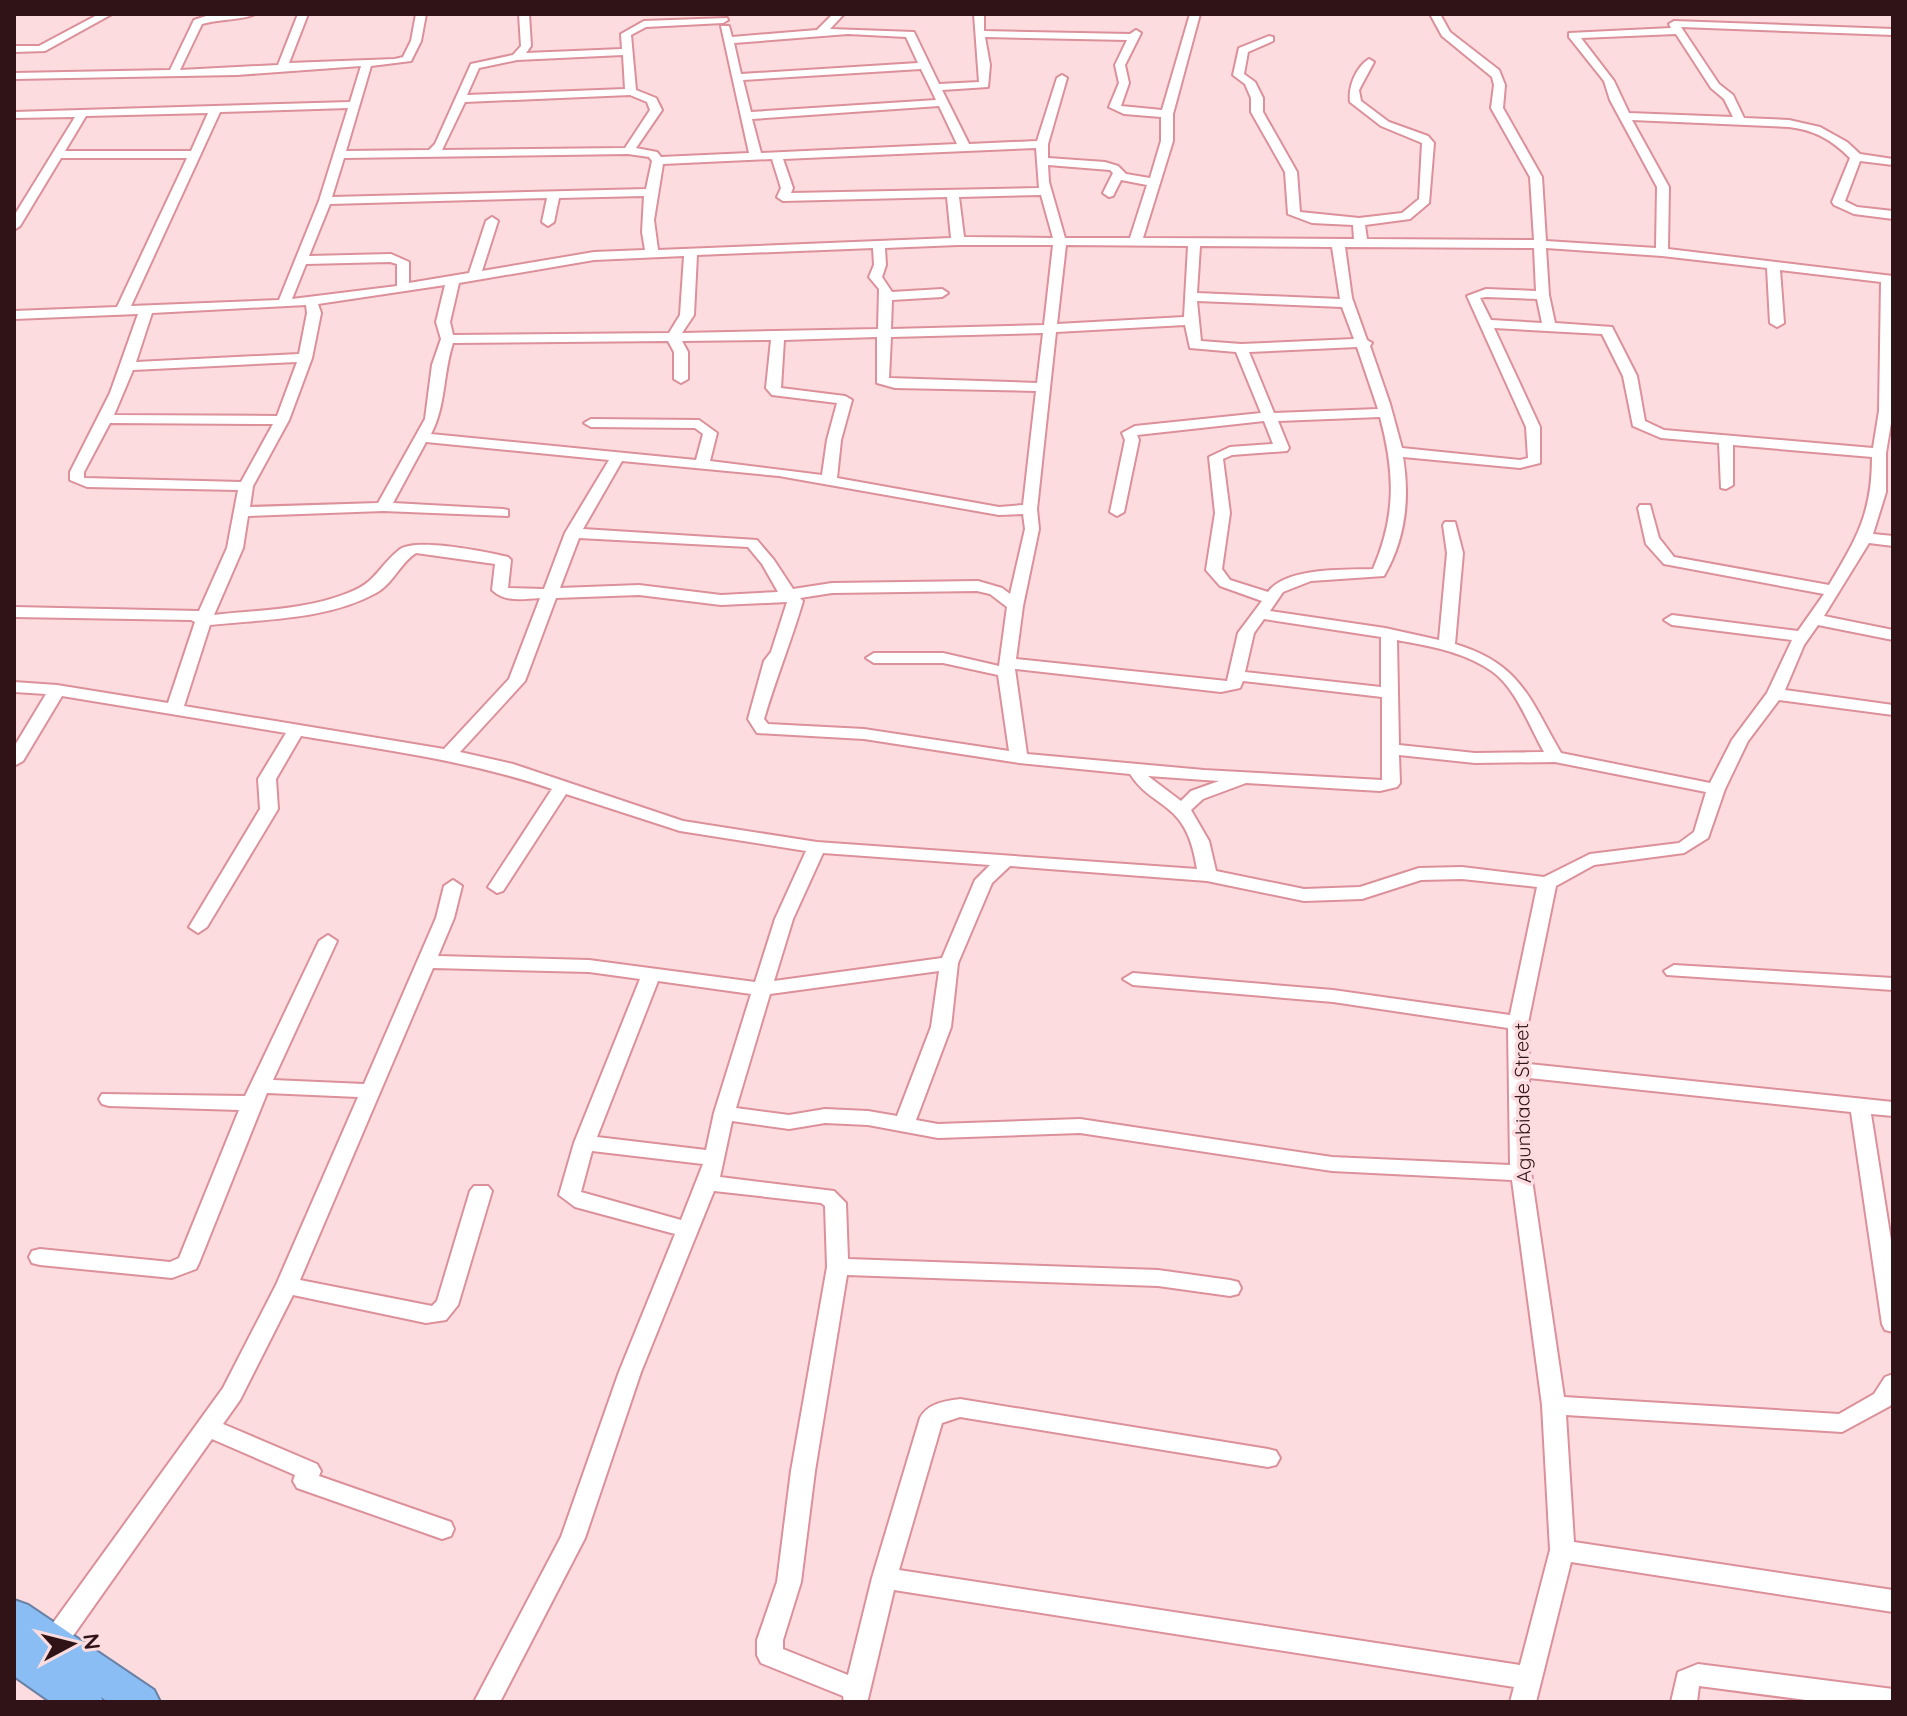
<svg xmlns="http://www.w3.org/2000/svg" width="1907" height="1716" font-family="Quicksand,sans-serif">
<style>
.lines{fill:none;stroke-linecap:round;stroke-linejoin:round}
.minor-casing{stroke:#db909a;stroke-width:4}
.highway-casing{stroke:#6a82a6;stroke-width:4}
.minor{fill:#fff;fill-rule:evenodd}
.highway{fill:#8abdf3;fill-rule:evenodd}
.labels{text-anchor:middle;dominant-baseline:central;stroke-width:7;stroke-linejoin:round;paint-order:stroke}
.street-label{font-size:20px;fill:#2f1317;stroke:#fddcdf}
</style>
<rect width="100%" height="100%" fill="#fddcdf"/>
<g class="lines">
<!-- minor casing -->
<g class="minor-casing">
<g id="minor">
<path d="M99 14H112L45 51 14 52V46H39Z"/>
<path d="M212 14H255C244 20 218 19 202 24L180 70 278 65 298 14H308L289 63 395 59 403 57 411 41 416 14H426L421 41 411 61 371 66 346 151 429 150 435 144 471 64 513 55 521 46 519 14H529L531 46 526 53 622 49 621 34 644 21 727 18 728 20 723 23 646 27 631 35 636 90 656 98 662 110 636 148 657 152 661 157 749 153 721 26H729L732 37 817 30 833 14H844L830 29 914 32 939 84 979 82 974 14H984V31L1130 34 1136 30 1141 33 1125 65 1129 83 1121 106 1162 110 1190 14H1200L1173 114V141L1143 238 1354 239 1353 225 1312 223 1288 214 1285 172 1251 112V98L1245 84 1233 75 1239 48 1269 36 1273 37V41L1248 52 1244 74 1255 82 1263 98V112L1297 172 1300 212 1359 218 1402 213 1419 199 1422 143 1381 126 1350 102C1348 87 1356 67 1369 59L1374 62 1359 90 1361 101 1389 122 1428 136 1434 143 1429 203 1410 219 1365 225 1367 239 1534 240 1530 177 1491 108 1494 85 1492 77 1442 36 1430 14H1440L1450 32 1499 70 1505 85 1503 108 1542 177 1546 241 1656 248 1657 187 1610 100 1604 81 1569 37V33L1671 28 1669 24 1674 21 1893 29V35L1681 27 1719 84 1733 95 1744 118 1789 120 1820 127 1847 142 1860 154 1893 159V165L1860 161 1845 201 1857 207 1893 211V219L1854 214 1834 205 1832 202 1850 158C1832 140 1815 130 1789 127L1632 120 1669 187 1668 249 1893 276V411L1886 453V492L1873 534 1893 536V546L1869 543 1824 616 1893 630V640L1818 625 1804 645 1785 690 1893 705V715L1779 700 1748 741 1725 789 1708 838 1684 853 1594 865 1556 886 1528 1023 1529 1064 1893 1102V1116L1871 1114 1893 1253V1332L1885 1330 1882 1324 1851 1112 1529 1078 1531 1173 1564 1397 1839 1414 1874 1394 1885 1377 1893 1374V1402L1890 1406 1842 1432 1566 1415 1574 1542 1893 1590V1612L1571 1562 1536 1702H1510L1514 1687 894 1590 868 1699 866 1702H844L843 1696 761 1663 757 1655V1640L777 1582 791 1471 827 1267 825 1206 821 1203 714 1191 641 1372 585 1538 500 1702H474L561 1537 619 1372 675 1234 575 1207 559 1195 574 1143 640 979 589 972 433 968 300 1280 432 1306 437 1301 470 1191 474 1186H488L492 1191 458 1305 446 1320 426 1323 293 1295 240 1400 223 1424 317 1464 321 1471 319 1476 451 1522 454 1529 451 1536 442 1539 297 1488 293 1481 295 1475 212 1439 63 1650 54 1653 45 1650 41 1642 45 1634 223 1388 276 1285 358 1097 267 1093 199 1263 196 1269 172 1278 40 1265 32 1263 29 1257 32 1251 40 1249 170 1262 179 1258 239 1110 109 1106 102 1104 99 1099 102 1094 245 1096 319 941 328 935 337 941 273 1080 364 1084 436 918 444 886 453 880 462 886 454 918 438 956 589 960 755 982 775 919 806 851 680 831 566 794 503 891 497 893 488 887 552 789C470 761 386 750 301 736L276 779 278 809 207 927 198 933 189 927 260 809 258 779 286 733 62 696 23 761 14 766V747L46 694 14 692V682L57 685 168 703 195 622 191 620 14 617V607L199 611 227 548 238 490 87 487 70 480V472L110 393 138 314 14 319V311L117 307 187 158H61L20 226 14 230V216L75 117 14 118V112L350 102 361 66 237 75 14 79V73L170 70 194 20ZM848 34 906 37 918 63 741 74 734 43ZM1676 34 1711 88 1724 99 1733 117 1629 113 1614 81 1581 38ZM985 37 1127 40 1115 65 1119 83 1109 107 1124 114 1161 117V141L1150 178 1126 174 1118 166 1105 162 1048 158V144L1067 78 1062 75 1057 78 1037 141 969 144 942 90 988 87 990 65ZM623 55 625 89 467 95 479 68 517 60ZM921 69 936 100 751 112 743 80ZM630 95 647 102 650 110 625 148 442 150 465 102ZM939 106 957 144 761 153 752 119ZM348 108 319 201 279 300 131 306 220 112ZM208 113 191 151H65L86 116ZM1036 148 1039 188 791 193 793 188 783 159ZM628 154 649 157 652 161 646 189 332 197 344 158ZM772 159 781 188 777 197 783 201 947 197 951 238 658 250 654 220 663 164ZM1048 165 1110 170 1113 173 1103 193 1109 197 1113 196 1121 180 1147 185 1130 238H1065L1049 182ZM1041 195 1053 238 964 237 959 197ZM644 196 642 232 645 250 594 252 482 271 498 221 492 217 486 221 469 273 409 283V262L391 254 309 256 330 204 547 198 542 222 548 226 554 222 559 198ZM958 245H1053L1044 325 891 329 892 300 942 297 948 293 942 289 892 292 882 277 886 265 885 248ZM1066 245 1188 246 1184 317 1057 324ZM1200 246 1332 247 1340 299 1197 293ZM1345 247 1534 248 1536 291 1486 289 1467 296 1526 427 1528 458 1520 460 1402 448 1390 404 1370 346 1372 343 1367 340 1352 298ZM873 248 874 265 869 277 879 289 878 329 682 333 694 315 697 255ZM1546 248 1662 256 1767 268 1770 323 1777 327 1784 323 1780 270 1881 282 1879 411 1873 448 1664 430 1645 421 1637 376 1612 327 1555 323 1549 295ZM684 256 680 315 669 333 453 335 450 322 459 283 594 260ZM390 262 397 264V286L292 299 306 264ZM445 285 436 322 441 339 432 365 425 419 378 503 250 507 253 486 289 420 312 358 321 313 318 304ZM1486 297 1537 299 1542 323 1491 320 1480 298ZM1197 301 1342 307 1354 339 1241 344 1201 341ZM306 305 307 313 299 354 136 362 152 313ZM1185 325 1190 348 1236 352 1261 413 1135 426 1122 433 1125 440 1110 512 1117 516 1124 512 1139 440 1137 435 1264 421 1273 444 1230 447 1209 457 1215 513 1206 570 1220 586 1262 601 1238 633 1227 681 1016 659 1023 606 1039 529 1037 509 1056 332ZM1494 328 1602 334 1623 376 1633 426 1661 438 1719 443 1721 488 1726 489 1733 485V445L1872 457C1872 513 1857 538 1829 585L1674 557 1659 538 1650 505H1640L1638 508 1646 544 1664 564 1824 594 1798 631 1672 615 1664 620 1672 625 1792 640 1767 693 1732 740 1710 783 1561 753C1529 698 1521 664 1455 644L1463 553 1455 522H1445L1443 525 1447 553 1439 640 1385 628 1270 611 1283 592 1311 581 1384 576C1405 540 1410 498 1403 457L1520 468 1540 463V427ZM1043 333 1037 383 889 378 891 337ZM877 337V383L895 388 1036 391 1023 505 999 507 837 478 841 440 852 400 845 396 781 388 784 340ZM771 340 766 388 772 395 837 403 827 440 822 475 710 461 717 433 699 420 591 419 584 423 591 427 695 428 703 434 696 460 431 434C446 406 443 373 453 343L668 341 674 352V379L681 383 688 379V352L682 341ZM1357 347 1378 409 1274 413 1249 352ZM297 362 277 416 114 415 133 370ZM1380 417C1395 473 1396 516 1373 569 1345 570 1286 567 1268 592L1230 580 1222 569 1230 513 1223 459 1232 455 1287 451 1289 448 1278 421ZM110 423 273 424 241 482 84 478V472ZM426 442 609 460 565 533 544 589 508 588 511 560 508 557C487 552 414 537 399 550 378 567 376 583 348 593 306 610 258 610 214 615L243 548 248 516 383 511 508 516V510L503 509 393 503ZM622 461 779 476 999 515 1023 514 1025 529 1010 594 1002 588 978 581 832 583 793 589 774 560 757 540 583 529ZM579 538 748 547 762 564 778 592 721 595 639 585 560 588ZM416 553 495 564 492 590C506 603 523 599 540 598L509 679 444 749 184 706 210 625C264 619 327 620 376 593 393 584 400 563 416 553ZM977 591 990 594 1007 607 999 666 943 653H874L866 658 874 663H943L998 675 1009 751 864 729 768 724 764 719C776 678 791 642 803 601L800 598 832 593ZM639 595 721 605 787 602 771 652 764 661 748 719 757 733 864 739 1019 763 1130 774C1140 790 1153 797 1167 808 1187 823 1193 845 1197 869L817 842 683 821 513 764 460 752 525 681 556 598ZM1264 619 1381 637V687L1245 672 1254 633ZM1397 640C1429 646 1466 652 1493 672 1517 690 1529 726 1544 752L1475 753 1399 745ZM1015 669 1221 692 1240 688 1243 681 1382 697V780L1204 770 1027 754ZM1399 755 1475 763 1555 762 1706 792 1694 832 1679 843 1590 854 1544 877 1462 867 1419 868 1360 887 1304 889 1216 871 1209 841 1191 810 1203 799 1246 783 1380 791 1397 787 1400 783ZM1148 776 1219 781 1191 791 1181 801ZM823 853 990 865 975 880 942 958 774 981 793 919ZM1010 866 1207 881 1304 901 1362 899 1421 880 1462 879 1537 887 1510 1015 1333 990 1133 973 1123 979 1133 985 1333 1002 1508 1028 1510 1165 1332 1157 1080 1119 938 1124 916 1120 951 1027 958 963 992 883ZM939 971 931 1027 897 1116 868 1111 825 1109 789 1115 736 1108 770 994ZM658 981 751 994 714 1113 706 1150 597 1137ZM732 1121 789 1129 825 1123 868 1125 938 1138 1080 1133 1332 1171 1512 1180 1542 1405 1550 1550 1520 1665 899 1570 942 1423 960 1417 1268 1467 1276 1465 1280 1458 1276 1451 1268 1449 960 1399C945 1401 928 1403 920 1418L872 1578 848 1675 783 1649V1640L801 1582 815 1471 847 1275 1158 1286 1230 1296 1238 1294 1241 1288 1238 1282 1230 1280 1158 1270 848 1259 846 1203 834 1191 720 1177ZM592 1151 703 1164 681 1220 581 1192Z"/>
<path d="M1674 965 1893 978V990L1667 975 1664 971Z"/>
<path d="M1698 1664 1893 1689V1702H1821L1699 1686 1697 1702H1671L1678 1672Z"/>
</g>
</g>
<!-- highway casing -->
<g class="highway-casing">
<path id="highway" d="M14 1600 28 1605 154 1690 160 1702H108L101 1697 103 1702H51L14 1676Z"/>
</g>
<!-- minor -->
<use href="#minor" class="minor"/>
<!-- highway -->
<use href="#highway" class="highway"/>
</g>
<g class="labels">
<!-- street labels -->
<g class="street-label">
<text transform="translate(1522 1103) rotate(-91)">Agunbiade Street</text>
</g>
</g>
<!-- border -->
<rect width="1907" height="1716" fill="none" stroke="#2f1317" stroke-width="32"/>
<!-- north arrow -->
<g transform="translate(72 1644) rotate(83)" stroke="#fddcdf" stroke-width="6" paint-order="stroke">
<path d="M0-6L14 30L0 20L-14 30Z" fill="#2f1317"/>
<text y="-12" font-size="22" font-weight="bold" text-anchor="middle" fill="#2f1317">N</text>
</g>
</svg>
